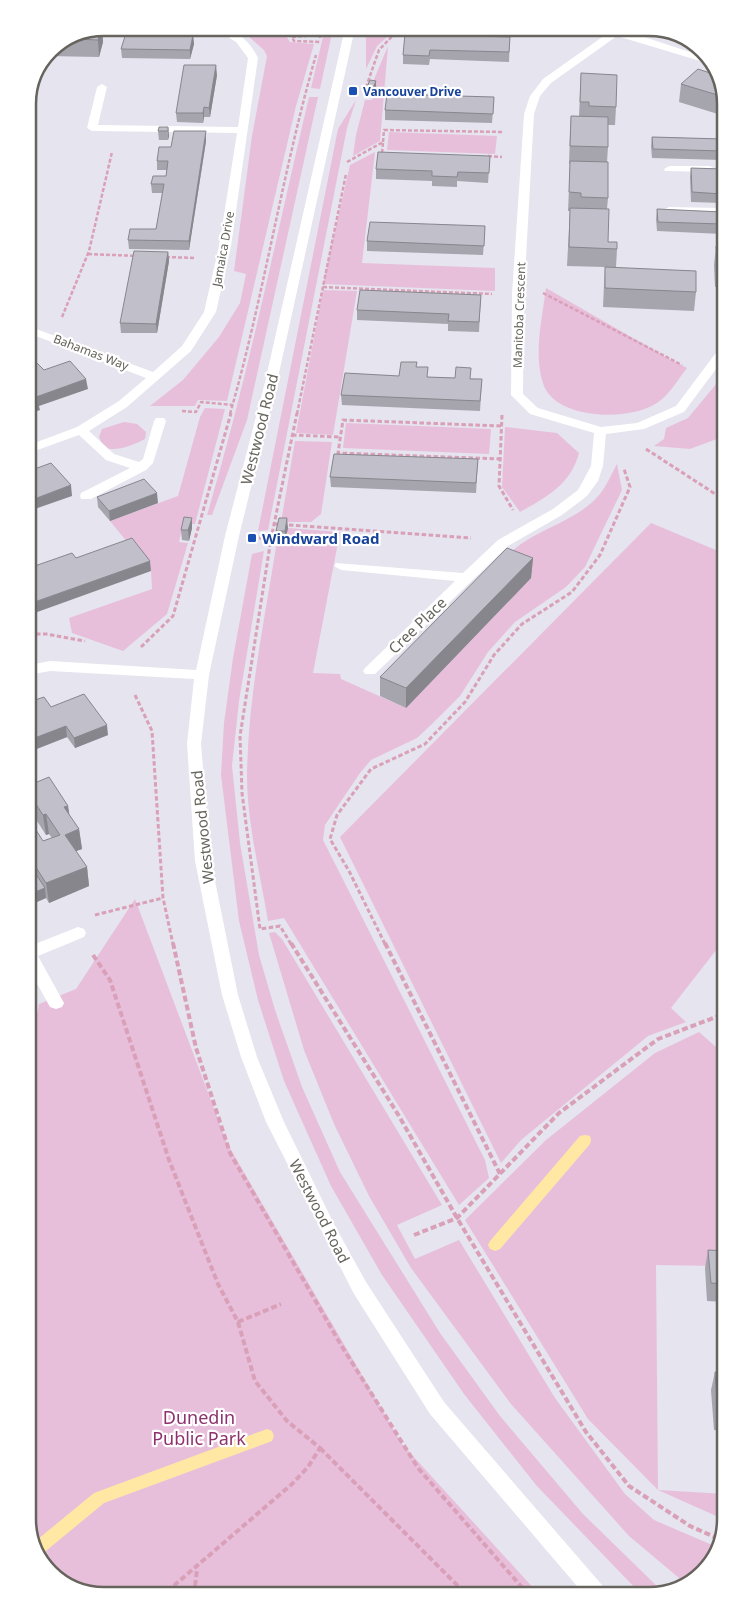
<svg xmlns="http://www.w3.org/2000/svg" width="753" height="1623" font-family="'Noto Sans',sans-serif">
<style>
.green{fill:#e8bfdb}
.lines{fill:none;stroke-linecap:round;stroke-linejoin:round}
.stream{fill:#ffe8a4;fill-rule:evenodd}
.path-far2{stroke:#d9a0b8;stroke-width:2.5;stroke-dasharray:4 2;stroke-linecap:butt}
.path-far1{stroke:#d9a0b8;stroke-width:3;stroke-dasharray:4.5 2.5;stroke-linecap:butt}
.path{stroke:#d9a0b8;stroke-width:4;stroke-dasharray:6 3;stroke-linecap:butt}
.minor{fill:#fff;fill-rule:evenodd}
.wall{fill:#a6a5ae}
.shaded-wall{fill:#87868d}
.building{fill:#c1c0ca;stroke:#87868d}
.transit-dot{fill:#1a4fb4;stroke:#fff;stroke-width:2}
.labels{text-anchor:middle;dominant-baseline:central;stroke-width:4.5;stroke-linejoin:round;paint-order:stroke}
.far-transit-label{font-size:12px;font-weight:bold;fill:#164399;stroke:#fff;text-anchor:start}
.far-street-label{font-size:12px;fill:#66645c;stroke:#fff}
.street-label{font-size:15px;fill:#66645c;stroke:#fff}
.transit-label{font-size:15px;font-weight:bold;fill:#164399;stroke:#fff;text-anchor:start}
.near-park-label{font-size:18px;fill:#8e326d;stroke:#fff}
.rim{fill:none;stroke:#66645c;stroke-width:2.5}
</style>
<rect width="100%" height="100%" fill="#e5e4ef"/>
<!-- green -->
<g class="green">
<path d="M239 28H281L290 42 314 44 296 106 227 401 198 400 195 406H150L183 380 219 337 240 303 246 274 234 271 252 136 267 56 264 50Z"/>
<path d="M325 28H333L320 89 311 88Z"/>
<path d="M373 28H397L377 46 366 69V35Z"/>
<path d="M388 46 380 141 353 156 356 135 365 100H372L375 90 370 89Z"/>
<path d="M309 97H318L247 420 212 515H207C248 377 276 237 309 97Z"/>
<path d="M356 100 347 128 268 530 258 531 338 129Z"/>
<path d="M389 132 497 136 495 154 387 150Z"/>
<path d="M375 152 362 263 495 268V291L323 284 350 165Z"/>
<path d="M546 288 671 360 687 368C679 378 671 392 661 400 636 422 558 421 544 386 533 356 542 319 546 288Z"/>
<path d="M323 290 357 291 333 435 296 433Z"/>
<path d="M722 377V437L690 449 654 446 664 439 666 428 688 418Z"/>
<path d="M205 408 225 409 195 524H183L179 542 188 543 167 614 123 651 72 633 69 618 152 589 151 571 110 521 178 496 200 417Z"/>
<path d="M124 422 137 424 146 432 145 439C131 446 119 451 104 448L99 437 102 429Z"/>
<path d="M346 423 491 429 489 454 343 448Z"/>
<path d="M505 427 557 433 579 453C571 484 547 497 520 512L502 487Z"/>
<path d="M295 441 332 442 321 514 311 522H281Z"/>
<path d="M617 464 622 490 585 567 566 587 515 622 488 652 460 696 433 723 417 738 371 760 360 773 325 825 323 840 485 1160 489 1178 459 1205 284 918 268 921C260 873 247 823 247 775 248 696 265 618 277 541L288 528 340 532 313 673 340 674 341 679 406 708 505 558C531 529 575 524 600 494 607 485 612 473 617 464Z"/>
<path d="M651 523 723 553 724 940 671 1008 686 1022 648 1036 521 1140 501 1163 340 837Z"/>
<path d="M264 551 239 701 232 766 240 843 259 955 275 1010 302 1087 340 1172 440 1333 500 1416 583 1514 662 1591 639 1592 536 1485 464 1394 382 1275 331 1186 284 1081 258 1000 239 921 221 775 224 723 233 658 252 554Z"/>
<path d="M135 899 227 1143 402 1444 537 1592 99 1595 58 1580 32 1544 30 1026 35 1025 39 1004 76 989Z"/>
<path d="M275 932 282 939 442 1205 397 1225 415 1259 459 1240 555 1398 625 1494 654 1520 717 1547 712 1562 685 1583 629 1536 511 1404 411 1268 369 1196 334 1124 304 1050 269 933Z"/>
<path d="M699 1032 724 1054 725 1193 716 1192 718 1266 656 1265 658 1490 725 1494V1520L658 1490 588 1419 465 1220 546 1140 655 1053Z"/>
</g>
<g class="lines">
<!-- stream -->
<g class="stream">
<path d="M585 1135 590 1136 591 1140 590 1144 500 1249 495 1251 490 1249 488 1245 490 1241 580 1136Z"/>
<path d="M267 1429 272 1431 274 1436 272 1441 104 1503 41 1555 32 1544 94 1493Z"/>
</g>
<!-- path-far2 -->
<g class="path-far2">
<path d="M287 28 294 41 320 42"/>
<path d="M320 28V39"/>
<path d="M292 37 306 36 309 28"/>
<path d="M364 93 379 50 400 28"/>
<path d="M383 142 384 130 504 132"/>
<path d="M488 156 502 157"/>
<path d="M347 162 383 142 382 154"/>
<path d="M88 254 138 256"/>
<path d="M166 257 195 258"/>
<path d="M323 287 492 294"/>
<path d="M543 293 682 365"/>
<path d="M62 317 89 251 112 152"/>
<path d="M182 411 196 412 201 402 233 405"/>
<path d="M230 414C264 296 282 173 316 55"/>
<path d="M297 414 346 174"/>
</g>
<!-- path-far1 -->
<g class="path-far1">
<path d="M502 415 499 486 513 510"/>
<path d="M292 435 340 437"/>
<path d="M646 449 723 499"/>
<path d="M501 459 338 453 343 420 502 426"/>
<path d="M275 524 471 538"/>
<path d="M259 538 271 539"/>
<path d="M29 634H46L85 641"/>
<path d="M141 647 173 616 231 413"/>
<path d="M135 695 152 731 163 898 173 944"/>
<path d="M95 915 163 898"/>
<path d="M291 944 280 926 260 929 242 793 240 736 271 539 297 413"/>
<path d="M385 944 349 871 330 839 337 815 371 769 425 744 465 702 494 655 522 624 572 592 600 555 630 487 624 469"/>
</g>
<!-- path -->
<g class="path">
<path d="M173 943 196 1048 230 1153 341 1345 418 1468 526 1592"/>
<path d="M291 943 399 1116 457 1218 586 1432 629 1486 690 1526 719 1539"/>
<path d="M385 943 500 1174"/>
<path d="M93 955 110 980 169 1160 218 1284 238 1322 255 1381 287 1421 320 1448 308 1467 292 1484 163 1595"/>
<path d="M414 1235 457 1218 559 1113 658 1039 724 1014"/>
<path d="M238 1322 281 1304"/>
<path d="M320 1448 465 1593"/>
<path d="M194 1595 197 1569"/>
</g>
<!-- minor -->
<g class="minor">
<path d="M214 28C234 26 250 41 258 58L231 246 216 312 191 351 127 407 89 431 114 454 139 462 143 459 154 421 156 418H164L166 421 153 463 146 470 91 499H81L80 496 81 493 130 468 106 460 79 435 29 453V445L77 427 119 401 146 378 28 333V326L153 372 182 346 204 312 219 246 237 133 92 131 87 128 97 87 102 84 107 87 98 125 238 127 248 58 236 42Z"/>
<path d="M345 28H355L277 382 239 536 209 675 201 744 211 861 238 995 257 1057 284 1122 335 1226 366 1282 444 1402 602 1585 605 1592H582L430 1414 354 1294 266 1122 241 1057 222 995 195 861 187 744 194 679 50 671 29 675V665L50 661 196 670 225 536 265 382Z"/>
<path d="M597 28 620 29 705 57 710 64 617 36 551 83 540 96 534 114 524 294 523 394 538 408 601 427 637 423 676 406 718 350 722 349V361L684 412 644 429 606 434 603 466 598 481 587 496 562 515 508 546 375 674H365L363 671 365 668 455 581 341 570 334 566 336 563 463 573 498 540 553 509 578 490 591 466 594 433 530 414 511 395 512 294 524 114 530 96 543 79 608 33Z"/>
<path d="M669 166H710L715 169 710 172 665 171 664 169Z"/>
<path d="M669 207 722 208V214L665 212 663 210Z"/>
<path d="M78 927 84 929 86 933 84 937 38 956 64 1003 62 1007 56 1009 50 1007 30 971V946Z"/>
</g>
</g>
<!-- wall -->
<g class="wall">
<path d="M102 28 103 42 99 57 47 56 50 50Z"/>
<path d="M405 34 510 37 509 62 430 59 429 65 403 64V55Z"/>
<path d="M193 35 194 44 190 59 122 58 121 49Z"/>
<path d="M581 73 616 107 615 125H608V147L607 162 608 198 607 209 608 242 617 249 616 267 696 292 694 311 603 307 604 285 605 267 567 266 570 211H568L570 164H569L570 134 571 116H579Z"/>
<path d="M217 75 210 117H204L203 123 177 122 176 113Z"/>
<path d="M721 79V115L679 102 681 84Z"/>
<path d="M370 80 376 90 373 97H367V87Z"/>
<path d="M494 97 492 123 385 120V110Z"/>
<path d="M168 127 169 136 168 140H159L158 131Z"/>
<path d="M652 137 722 139V160L652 158 651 146Z"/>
<path d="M206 141 189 250 129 249 128 240 156 229 163 193H152L151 184 166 176 167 170H157V161L171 147Z"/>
<path d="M490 156 488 183 457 181V187L432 186V181L376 179V169Z"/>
<path d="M691 168 722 169V203L691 202 690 177Z"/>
<path d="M28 181 29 205H28Z"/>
<path d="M657 209 722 212V234L657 231 656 219Z"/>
<path d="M485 226 483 255 367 251V241Z"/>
<path d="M716 246 722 247V287H715L714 265Z"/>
<path d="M168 252 169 261 157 333H121L120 323Z"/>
<path d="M481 295 479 332 448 331V324L357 320V310Z"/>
<path d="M417 367 428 377 482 379 480 411 342 405 341 395 399 376Z"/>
<path d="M478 459 476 493 331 487 330 477Z"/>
<path d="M97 497 158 503 110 521 98 507Z"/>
<path d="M192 528 189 541 182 540 181 530Z"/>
<path d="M288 528 285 541H277L276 531Z"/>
<path d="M533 558 531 578 406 708 380 696V677Z"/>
<path d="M29 702 51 707 108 735 75 748 67 737 34 750 29 744Z"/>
<path d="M30 785 68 806 69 815 79 829 82 849 76 851 87 867 89 886 49 903 46 898 30 905V832L43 841 52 838 49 834 46 835 30 810Z"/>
<path d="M725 1199V1244L722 1212Z"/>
<path d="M708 1250 725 1251V1302L707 1301 705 1268Z"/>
<path d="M715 1372 725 1373V1431L714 1430 711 1390Z"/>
</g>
<!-- shaded-wall -->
<g class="shaded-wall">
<path d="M102 28 103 42 99 57 98 40 100 29Z"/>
<path d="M193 35 194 44 190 59V50Z"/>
<path d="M216 65 217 75 210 117 209 108Z"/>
<path d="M376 81V90L373 97V88Z"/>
<path d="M204 107V117L203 123V113Z"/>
<path d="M168 127 169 136 168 140Z"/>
<path d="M206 131V141L189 250V241Z"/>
<path d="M168 252 169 261 157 333 156 324Z"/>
<path d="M86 379 88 389 39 406 40 410 29 414 28 404 36 397Z"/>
<path d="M71 485 72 496 29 511V501Z"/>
<path d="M157 493 158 503 110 521 109 511Z"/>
<path d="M192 518V528L189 541 188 530Z"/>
<path d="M287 518 288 528 285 541V531Z"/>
<path d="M533 558 531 578 406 708V688Z"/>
<path d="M150 561 151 571 29 615V604Z"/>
<path d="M107 725 108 735 75 748 74 738Z"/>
<path d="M66 726 67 737 34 750 32 739Z"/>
<path d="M68 806 71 825 64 807Z"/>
<path d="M30 813H31L32 823 30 824Z"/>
<path d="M46 814 49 834 46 835 43 815Z"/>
<path d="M79 829 82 849 68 854 65 835Z"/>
<path d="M87 867 89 886 49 903 46 883Z"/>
<path d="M45 888 46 898 30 905V894Z"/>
</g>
<!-- building -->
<g class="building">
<path d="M100 29 98 40 76 39Z"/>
<path d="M126 33 193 35 190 50 121 49Z"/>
<path d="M405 34 510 37 509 52 430 50 429 56 403 55Z"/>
<path d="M184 65H216L209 108 204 107 203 113H176Z"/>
<path d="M698 69 719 76 721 79V96L681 84Z"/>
<path d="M581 73 617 75 616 107 589 106V102H580Z"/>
<path d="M370 80 376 81 373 88 367 87Z"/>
<path d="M387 94 494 97 493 114 385 110Z"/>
<path d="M571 116 608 117V147L570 146Z"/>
<path d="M159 127H168V131H158Z"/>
<path d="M174 131H206L189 241 128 240 130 229H156L164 184H151L153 176H166L168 161H157L159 147H171Z"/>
<path d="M652 137 722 139V151L653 149Z"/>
<path d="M378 152 490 156 489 173 458 172 457 177 432 176V171L376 169Z"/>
<path d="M570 161 608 162V198L581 197V193L569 192Z"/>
<path d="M691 168 722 169V194L692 192Z"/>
<path d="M570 208 609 209 608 242H617V249L569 247Z"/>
<path d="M657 209 722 212V224L658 222Z"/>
<path d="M370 222 485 226 484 246 367 241Z"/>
<path d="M716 246 722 247V268H718Z"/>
<path d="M134 251 168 252 156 324 120 323Z"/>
<path d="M605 267 696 271V292L605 288Z"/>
<path d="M360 290 481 295 479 322 448 321 449 314 357 310Z"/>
<path d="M70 361 86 379 36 397 38 400 28 404V366L37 363 44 370Z"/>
<path d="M401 362H417L416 367H428L427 377 455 378 456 367 471 368 470 379H482L480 401 341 395 345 373 399 376Z"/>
<path d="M334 454 478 459 476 483 330 477Z"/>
<path d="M51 463 71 485 29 501V471Z"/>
<path d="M144 479 157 493 109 511 97 497Z"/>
<path d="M184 517 192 518 188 530H181Z"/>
<path d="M279 518H287L285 531H276Z"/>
<path d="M132 538 150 561 29 604V568L72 553 76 558Z"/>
<path d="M507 548 533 558 406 688 380 677Z"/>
<path d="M84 694 107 725 74 738 66 726 32 739 29 736V702L44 697 51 707Z"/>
<path d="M49 777 68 806 64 807 79 829 65 835 87 867 46 883 30 858V832L36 830 43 841 60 835 46 814 43 815 30 795V785Z"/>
<path d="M30 865 45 888 30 894Z"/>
<path d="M708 1250 725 1251V1284L711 1283Z"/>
<path d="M715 1372 725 1373V1413H718Z"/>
</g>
<!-- markers -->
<g class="transit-dot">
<rect x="348" y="86" width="10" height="10" rx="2.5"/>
<rect x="247" y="533" width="10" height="10" rx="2.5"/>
</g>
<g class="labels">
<!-- far-transit labels -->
<g class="far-transit-label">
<text x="363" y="91">Vancouver Drive</text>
</g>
<!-- far-street labels -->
<g class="far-street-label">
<text transform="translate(223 249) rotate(-80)">Jamaica Drive</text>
<text transform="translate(519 315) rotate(-88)">Manitoba Crescent</text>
<text transform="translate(91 352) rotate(21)">Bahamas Way</text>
</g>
<!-- street labels -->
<g class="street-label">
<text transform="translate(259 429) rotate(-76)">Westwood Road</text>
<text transform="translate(417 625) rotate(-44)">Cree Place</text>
<text transform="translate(202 827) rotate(-96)">Westwood Road</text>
<text transform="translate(320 1211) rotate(63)">Westwood Road</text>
</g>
<!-- transit labels -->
<g class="transit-label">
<text x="262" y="538">Windward Road</text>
</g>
<!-- near-park labels -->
<g class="near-park-label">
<text x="199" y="1417">Dunedin<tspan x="199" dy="21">Public Park</tspan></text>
</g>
</g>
<!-- crop -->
<path d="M0 0H753V1623H0ZM104 36H649A68 68 0 0 1 717 104V1519A68 68 0 0 1 649 1587H104A68 68 0 0 1 36 1519V104A68 68 0 0 1 104 36Z" fill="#fff" fill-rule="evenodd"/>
<path class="rim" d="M104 36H649A68 68 0 0 1 717 104V1519A68 68 0 0 1 649 1587H104A68 68 0 0 1 36 1519V104A68 68 0 0 1 104 36Z"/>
</svg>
